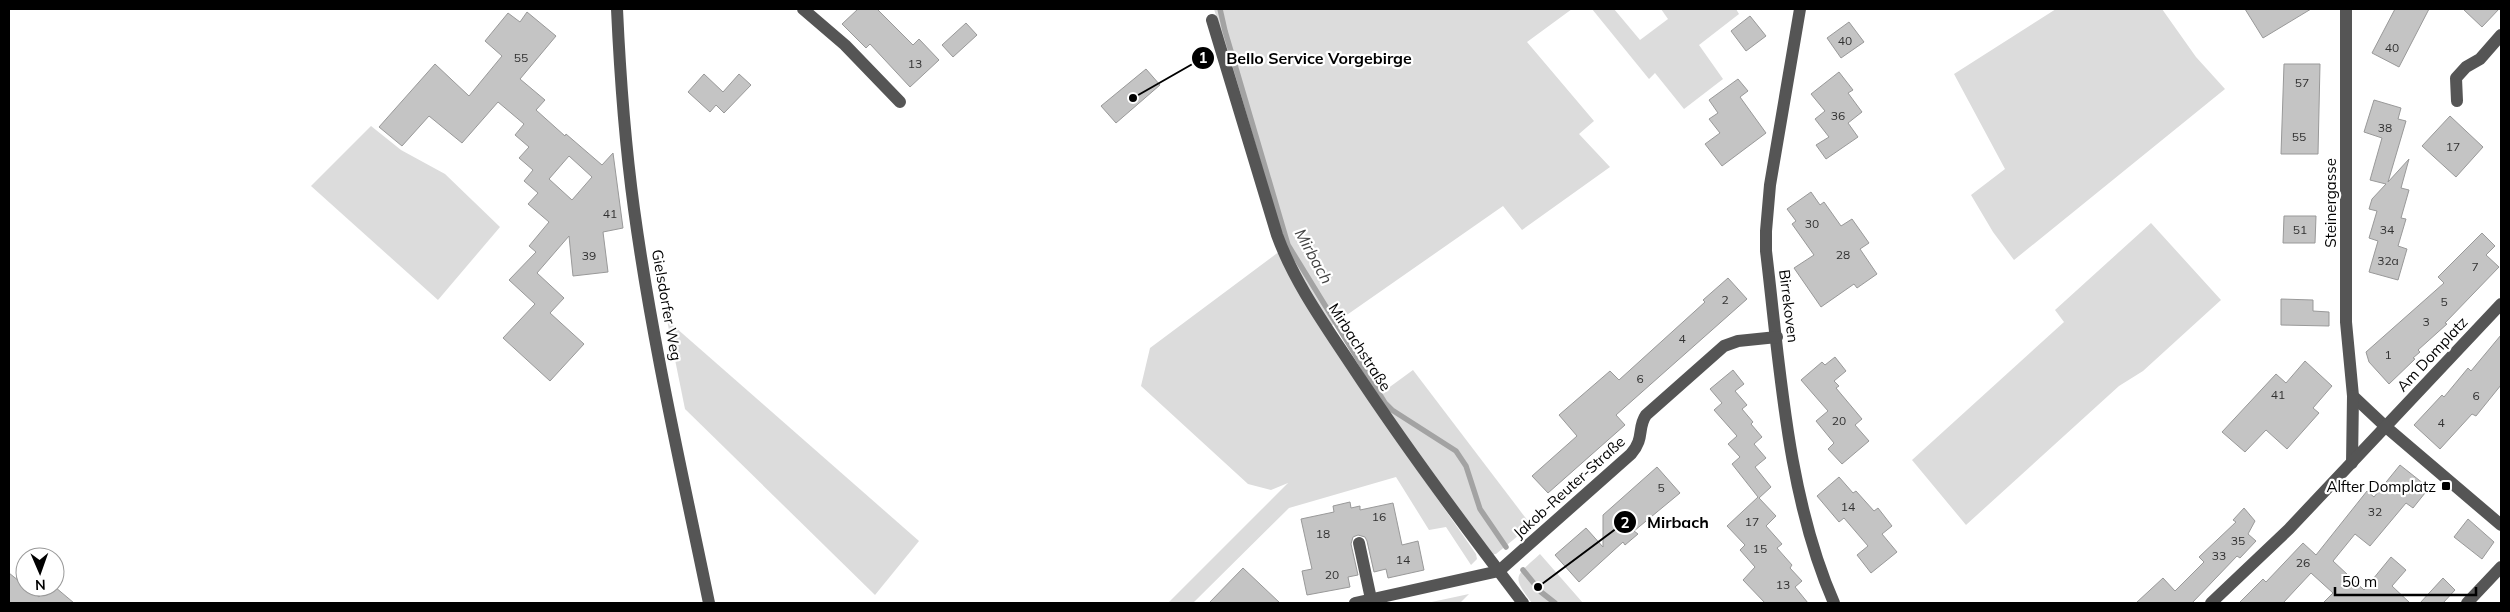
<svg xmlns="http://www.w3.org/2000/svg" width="2510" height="612" font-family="Mulish,sans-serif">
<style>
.green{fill:#dcdcdc}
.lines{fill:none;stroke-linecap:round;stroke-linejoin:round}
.stream{stroke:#a3a3a3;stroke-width:5.5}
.building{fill:#c4c4c4;stroke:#999;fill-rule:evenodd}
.minor{stroke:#555;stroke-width:12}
.poi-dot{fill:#000;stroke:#fff;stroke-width:2}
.labels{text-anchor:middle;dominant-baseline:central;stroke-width:4.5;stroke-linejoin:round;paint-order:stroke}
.number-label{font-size:12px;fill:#313131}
.street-label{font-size:15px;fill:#000;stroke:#fff}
.poi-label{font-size:15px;fill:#000;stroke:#fff;text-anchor:end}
.water-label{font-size:16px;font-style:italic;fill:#444;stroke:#fff}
.leader{fill:none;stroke:#000;stroke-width:2}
.callout-dot{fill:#000;stroke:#fff;stroke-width:2}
.mark-label{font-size:15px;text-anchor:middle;font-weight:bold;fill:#fff}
.callout-label{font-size:16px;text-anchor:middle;font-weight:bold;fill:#000;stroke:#fff;stroke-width:4.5;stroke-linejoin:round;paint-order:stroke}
</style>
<rect width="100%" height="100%" fill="#fff"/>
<!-- green -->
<g class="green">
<path d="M1214 9H1572L1527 42 1594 121 1579 134 1610 167 1522 230 1503 206 1331 326 1286 252Z"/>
<path d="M1592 9H1614L1640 40 1668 19 1661 9H1736L1739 14 1699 45 1723 79 1684 109 1655 73 1649 79Z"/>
<path d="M2056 9H2162L2196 57 2225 89 2014 260 1993 232 1971 195 2005 169 1954 74Z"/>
<path d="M371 126 401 150 445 174 500 227 438 300 311 186Z"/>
<path d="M2151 223 2221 300 2143 371 2119 386 1966 525 1912 460 2064 322 2055 310Z"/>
<path d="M1280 251 1374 408 1476 554 1477 559 1471 565 1446 527 1429 530 1396 477 1289 508 1193 603H1168L1288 483 1271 490 1248 484 1141 386 1150 348Z"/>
<path d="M667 320 919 541 875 595 685 409Z"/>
<path d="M1413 370 1531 525 1496 554 1488 555 1376 397Z"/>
<path d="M1540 554 1583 603H1532C1511 575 1515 577 1540 554Z"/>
<path d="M1469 594 1460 603H1427Z"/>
</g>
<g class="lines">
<!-- stream -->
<g class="stream">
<path d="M1220 9 1225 31 1288 245 1385 403 1392 410 1456 451 1466 466 1480 509 1506 547"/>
<path d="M1523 570 1541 592 1555 603"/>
</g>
</g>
<!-- building -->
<g class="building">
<path d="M858 9H877L913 45 919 39 939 60 910 87 870 44 866 48 842 24Z"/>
<path d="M2245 9H2311L2263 38Z"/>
<path d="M2395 9H2429L2399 67 2372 53Z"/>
<path d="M2463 9H2499L2482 27Z"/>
<path d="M527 12 556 36 520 79 545 100 536 110 565 136 566 134 602 165 613 153 623 228 603 232 608 272 573 276 569 236 537 273 564 298 550 313 584 344 550 381 503 338 535 304 509 280 536 252 529 246 549 222 528 204 538 193 524 181 533 170 519 158 529 147 515 135 524 124 498 102 462 143 429 116 402 146 379 127 435 64 469 96 502 56 485 41 508 13 520 22ZM569 156 592 177 572 200 549 179Z"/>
<path d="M1750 16 1766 36 1746 51 1731 31Z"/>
<path d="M1849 22 1864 42 1841 58 1827 38Z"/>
<path d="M966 23 977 35 953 57 942 45Z"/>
<path d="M2284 64H2320L2318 154H2281Z"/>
<path d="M1146 69 1160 85 1116 123 1101 106Z"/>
<path d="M1839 72 1853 90 1848 93 1862 112 1848 123 1858 137 1826 159 1816 145 1829 137 1815 119 1825 111 1811 94Z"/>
<path d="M704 74 723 92 739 74 751 85 724 113 716 105 710 112 688 92Z"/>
<path d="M1738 79 1748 91 1740 97 1766 133 1722 166 1705 144 1720 133 1709 119 1718 113 1709 100Z"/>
<path d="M2374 100 2401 108 2398 119 2406 121 2388 182 2409 159 2401 188 2409 190 2401 218 2406 219 2398 246 2407 249 2398 280 2369 272 2378 241 2369 238 2377 211 2369 209 2372 199 2386 184 2370 180 2382 138 2364 132Z"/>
<path d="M2450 116 2483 147 2456 177 2422 146Z"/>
<path d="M1811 192 1820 205 1824 202 1841 226 1852 219 1869 243 1860 249 1877 274 1857 288 1854 284 1821 307 1794 268 1814 255 1792 224 1796 221 1787 209Z"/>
<path d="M2284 216H2316L2315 243H2283Z"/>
<path d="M2482 233 2495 246 2486 255 2499 267 2445 323 2447 324 2418 350 2420 352 2413 358 2415 359 2389 384 2369 362 2366 352 2444 283 2438 277Z"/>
<path d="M1728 278 1747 299 1616 415 1625 425 1548 493 1532 476 1577 436 1559 415 1610 371 1619 380 1705 302 1703 300Z"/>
<path d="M2281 299 2313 300V311L2329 312V326L2281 325Z"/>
<path d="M2501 335V385L2476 416 2472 414 2440 449 2414 425 2442 395 2444 397 2468 368 2471 371Z"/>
<path d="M1835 357 1846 371 1834 381 1839 386 1836 388 1862 419 1855 425 1869 441 1842 464 1828 449 1834 443 1816 421 1828 411 1801 380 1822 362 1825 365Z"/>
<path d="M2305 361 2332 386 2313 408 2319 413 2287 449 2266 430 2245 452 2222 432 2276 374 2286 383Z"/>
<path d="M1733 370 1744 384 1735 391 1747 405 1742 409 1753 422 1751 424 1762 437 1754 444 1766 458 1755 467 1771 487 1759 498 1776 516 1766 526 1782 544 1777 548 1792 565 1790 568 1802 581 1795 587 1808 603H1765L1743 580 1755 567 1740 550 1745 545 1727 526 1758 497 1732 464 1740 457 1728 444 1737 436 1714 410 1722 403 1710 389Z"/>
<path d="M2400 465 2429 488 2413 508 2406 503 2370 546 2355 534 2333 561 2364 590 2391 557 2406 570 2392 586 2410 603H2323L2333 593 2311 573 2283 603H2239L2263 579 2266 582 2303 543 2316 555 2367 491 2374 497Z"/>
<path d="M1657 467 1680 493 1634 531 1638 534 1625 545 1623 542 1579 582 1555 555 1586 528 1603 547V515Z"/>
<path d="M1839 477 1853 493 1856 491 1874 511 1878 508 1892 526 1882 534 1897 552 1871 573 1857 555 1868 546 1844 518 1839 522 1817 496Z"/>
<path d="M1350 502 1351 508 1360 506V510L1393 503 1402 545 1418 541 1424 570 1388 578 1386 569 1374 572 1367 541 1365 537 1358 535 1353 537 1351 544 1358 575 1348 577 1350 587 1307 595 1302 571 1312 569 1301 519 1334 512 1333 506Z"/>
<path d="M2244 508 2255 521 2248 534 2256 541 2240 558 2237 556 2192 603H2136L2163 578 2175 591 2204 562 2199 557 2236 522 2233 520Z"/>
<path d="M2468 519 2494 542 2482 559 2454 537Z"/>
<path d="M1243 568 1280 603H1209Z"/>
<path d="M9 573 39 597 48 587H55L74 603H9Z"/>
<path d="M2443 578 2455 590 2443 603H2420Z"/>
</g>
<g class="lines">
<!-- minor -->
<g class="minor">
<path d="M617 9C620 75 625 143 634 209 652 341 682 472 709 603"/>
<path d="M803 9 845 45 900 102"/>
<path d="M1800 9 1770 185 1766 231V251C1780 367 1787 496 1834 603"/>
<path d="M2346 9V322L2353 396 2386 427 2501 525"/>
<path d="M1212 20 1277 235C1294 282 1325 325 1352 366 1406 448 1464 526 1523 603"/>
<path d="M2457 101 2456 78 2466 67 2480 59 2501 35"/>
<path d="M2352 463 2353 396"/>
<path d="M1359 543 1371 599"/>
<path d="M1355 603 1499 571 1631 454C1645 438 1637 428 1646 415L1724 346 1738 341 1777 337"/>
<path d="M2211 603 2289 529 2501 304"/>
<path d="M2467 603 2501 567"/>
</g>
</g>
<!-- markers -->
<rect class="poi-dot" x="2441" y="481" width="10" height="10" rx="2.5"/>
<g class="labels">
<!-- number labels -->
<g class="number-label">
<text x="1845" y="40">40</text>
<text x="2392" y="47">40</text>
<text x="521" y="57">55</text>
<text x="915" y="63">13</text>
<text x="2302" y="82">57</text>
<text x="1838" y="115">36</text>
<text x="2385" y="127">38</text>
<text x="2299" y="136">55</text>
<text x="2453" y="146">17</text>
<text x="610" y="213">41</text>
<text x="1812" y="223">30</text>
<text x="2300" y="229">51</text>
<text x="2387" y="229">34</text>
<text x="1843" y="254">28</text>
<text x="589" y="255">39</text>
<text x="2388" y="260">32a</text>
<text x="2475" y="266">7</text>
<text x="1725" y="299">2</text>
<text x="2444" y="301">5</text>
<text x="2426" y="321">3</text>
<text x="1682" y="338">4</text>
<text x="2388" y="354">1</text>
<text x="1640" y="378">6</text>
<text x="2278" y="394">41</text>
<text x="2476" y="395">6</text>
<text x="1839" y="420">20</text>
<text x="2441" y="422">4</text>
<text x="1661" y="487">5</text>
<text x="1848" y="506">14</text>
<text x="2375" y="511">32</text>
<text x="1379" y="516">16</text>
<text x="1752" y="521">17</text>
<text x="1323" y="533">18</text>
<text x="2238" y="540">35</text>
<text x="1760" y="548">15</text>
<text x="2219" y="555">33</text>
<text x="1403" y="559">14</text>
<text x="2303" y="562">26</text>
<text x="1332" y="574">20</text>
<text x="1783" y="584">13</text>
</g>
<!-- street labels -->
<g class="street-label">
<text transform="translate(2330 203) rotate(-90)">Steinergasse</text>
<text transform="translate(667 305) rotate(80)">Gielsdorfer Weg</text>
<text transform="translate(1789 306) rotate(83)">Birrekoven</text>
<text transform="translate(1360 347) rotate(57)">Mirbachstraße</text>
<text transform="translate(2432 354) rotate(-47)">Am Domplatz</text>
<text transform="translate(1569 487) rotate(-42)">Jakob-Reuter-Straße</text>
</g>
<!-- poi labels -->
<g class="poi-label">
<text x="2436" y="486">Alfter Domplatz</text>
</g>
<!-- water labels -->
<g class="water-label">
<text transform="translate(1314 256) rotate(61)">Mirbach</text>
</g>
</g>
<!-- callouts -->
<path class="leader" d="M1133 98L1203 58M1538 587L1625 522"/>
<g class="callout-dot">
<circle cx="1133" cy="98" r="5"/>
<circle cx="1538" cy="587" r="5"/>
<circle cx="1203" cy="58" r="12"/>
<circle cx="1625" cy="522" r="12"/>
</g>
<g class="mark-label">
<text x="1203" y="63">1</text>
<text x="1625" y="528">2</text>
</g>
<g class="callout-label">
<text x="1319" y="64">Bello Service Vorgebirge</text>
<text x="1678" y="528">Mirbach</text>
</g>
<!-- border -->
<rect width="2510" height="612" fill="none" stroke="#000000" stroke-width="20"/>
<!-- north arrow -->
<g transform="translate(40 572) rotate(178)"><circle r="24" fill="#ffffff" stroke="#999999"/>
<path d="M0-4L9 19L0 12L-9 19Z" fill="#000000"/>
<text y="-8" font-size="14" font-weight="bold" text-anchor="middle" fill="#000000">N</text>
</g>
<!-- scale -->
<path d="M2335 587v8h141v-8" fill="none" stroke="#000000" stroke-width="2.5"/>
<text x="2342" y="587" font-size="15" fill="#000000" stroke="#ffffff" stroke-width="4" paint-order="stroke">50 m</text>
</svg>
